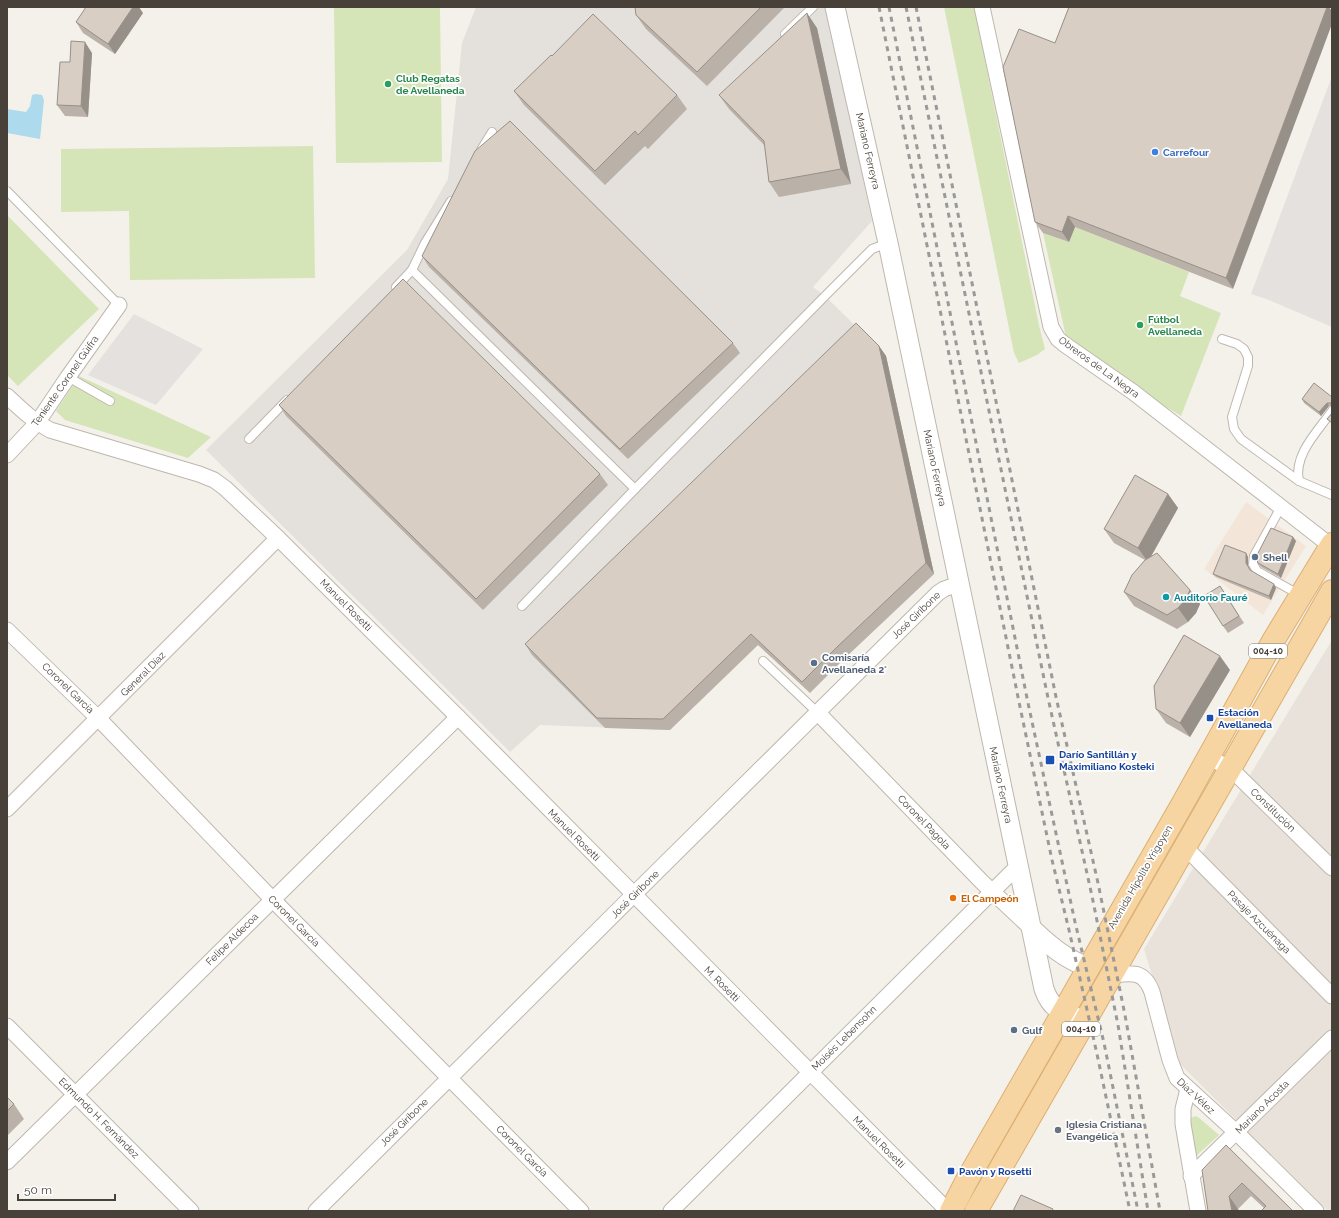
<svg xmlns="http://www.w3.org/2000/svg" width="1339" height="1218" font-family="Raleway,sans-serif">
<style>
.residential{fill:#e8e2da}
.commercial{fill:#f4e5d9}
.industrial{fill:#e4e0dc}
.green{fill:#d6e5b8}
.parking{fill:#e4e1df}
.water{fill:#addaec}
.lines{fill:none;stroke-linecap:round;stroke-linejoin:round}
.service-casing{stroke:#bfb7ae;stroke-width:10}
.minor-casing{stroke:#bfb7ae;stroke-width:17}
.tertiary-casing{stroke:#bfb7ae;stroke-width:21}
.primary-casing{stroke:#dcaf72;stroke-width:24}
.service{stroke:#fff;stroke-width:8}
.minor{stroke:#fff;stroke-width:15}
.tertiary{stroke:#fff;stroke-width:19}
.primary{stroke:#f7d5a2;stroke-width:22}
.rail{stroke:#999;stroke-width:3;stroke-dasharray:5 5;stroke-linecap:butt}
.wall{fill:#bab1a9}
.shaded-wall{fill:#979089}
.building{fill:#d8cec4;stroke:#979089}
.leisure-dot{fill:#2e9e5b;stroke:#fff;stroke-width:1.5}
.shop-dot{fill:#3f7fe0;stroke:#fff;stroke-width:1.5}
.service-dot{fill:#5c6f8a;stroke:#fff;stroke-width:1.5}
.culture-dot{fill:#0f9aa8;stroke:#fff;stroke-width:1.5}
.transit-dot{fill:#1a4fb4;stroke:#fff;stroke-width:1.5}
.food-dot{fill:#e8710a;stroke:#fff;stroke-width:1.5}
.worship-dot{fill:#6b7280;stroke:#fff;stroke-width:1.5}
.labels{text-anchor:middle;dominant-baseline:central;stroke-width:3.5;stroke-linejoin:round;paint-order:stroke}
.shield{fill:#fff;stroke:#7f7a74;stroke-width:1}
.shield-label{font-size:9px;font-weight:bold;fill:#484139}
.leisure-label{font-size:10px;font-weight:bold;fill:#27864d;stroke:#fff;text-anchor:start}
.street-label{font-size:10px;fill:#484139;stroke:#fff}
.shop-label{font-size:10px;font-weight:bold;fill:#366cbe;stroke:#fff;text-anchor:start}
.service-label{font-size:10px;font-weight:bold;fill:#4e5e75;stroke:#fff;text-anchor:start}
.culture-label{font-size:10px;font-weight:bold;fill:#0d838f;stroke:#fff;text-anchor:start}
.transit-label{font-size:10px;font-weight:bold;fill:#164399;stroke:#fff;text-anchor:start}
.food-label{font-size:10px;font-weight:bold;fill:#c56008;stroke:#fff;text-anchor:start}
.worship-label{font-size:10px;font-weight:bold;fill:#5b616d;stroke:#fff;text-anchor:start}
</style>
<rect width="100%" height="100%" fill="#f4f1eb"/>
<!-- residential -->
<path class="residential" d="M1332 640V1211H1328L1179 1063 1144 949Z"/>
<!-- commercial -->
<path class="commercial" d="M1246 502 1306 546 1263 615 1204 569Z"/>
<!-- industrial -->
<path class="industrial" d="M476 7H827L872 221 813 287 825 296 886 356 934 574 845 658 820 633 782 667 758 645 670 730 540 725 510 752 206 450 407 250 448 179 462 43Z"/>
<!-- green -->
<g class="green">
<path d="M334 7H440L442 162 336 163Z"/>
<path d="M944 7H974L1039 325 1045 349 1037 355 1019 363 1014 353Z"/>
<path d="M313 146 315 278 130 280 129 211 61 212V149Z"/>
<path d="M7 215 99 309 18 386 7 375Z"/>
<path d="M1075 227 1189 272 1180 296 1221 313 1181 416 1155 400 1066 337 1043 233 1069 242Z"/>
<path d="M79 376 211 437 188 458 65 420 56 411Z"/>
<path d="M1195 1116 1198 1117 1219 1135 1195 1157 1190 1122 1191 1118Z"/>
</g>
<!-- parking -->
<g class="parking">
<path d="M1332 76V327L1269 300 1251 294Z"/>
<path d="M134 314 203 349 156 405 88 375Z"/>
</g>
<!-- water -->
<path class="water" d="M36 94 42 95 44 100 40 139 7 133V109L26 112 30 106 32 95Z"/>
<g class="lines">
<!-- service casing -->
<g class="service-casing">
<g id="service">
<path d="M785 34 813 7"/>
<path d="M481 150 492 132"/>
<path d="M7 191 119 305"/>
<path d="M412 270 425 243 451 201"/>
<path d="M396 287 412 270 635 489"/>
<path d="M1222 339 1237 344 1244 349 1248 357V366L1232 417 1234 429 1241 439 1299 481 1332 495"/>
<path d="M68 377 110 401"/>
<path d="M249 439 287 400"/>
<path d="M1299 481C1293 455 1318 431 1332 411"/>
<path d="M1281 507 1254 556 1253 564 1257 571 1300 595"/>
<path d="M522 606 635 489 825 296 872 249 888 243"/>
<path d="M763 661 818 713"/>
</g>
</g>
<!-- minor casing -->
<g class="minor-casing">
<g id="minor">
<path d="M982 7 1051 327 1058 339 1064 344 1133 392 1331 546"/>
<path d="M7 396C21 409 33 421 50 430L199 474 214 480 225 488 278 538 458 717 948 1211"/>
<path d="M7 455 37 423 68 377 119 305"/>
<path d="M7 630 99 719 273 900 581 1211"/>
<path d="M818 713 982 882 1032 929"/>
<path d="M1209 758 1230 768 1332 868"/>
<path d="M7 809 278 538"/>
<path d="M1186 848 1332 996"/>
<path d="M1112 975C1132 973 1144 970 1152 992L1170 1060 1177 1078 1236 1132 1316 1211"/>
<path d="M7 1026 191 1211"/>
<path d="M1188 1089 1183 1109V1124L1198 1211"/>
<path d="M7 1162 458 717"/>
<path d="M1191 1176 1332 1038"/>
<path d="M316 1211C522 1004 731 799 938 593L944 589 959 584"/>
<path d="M671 1211 1018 866"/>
</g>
</g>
<!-- tertiary casing -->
<g class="tertiary-casing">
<g id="tertiary">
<path d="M835 7 888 243 1044 989C1052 1012 1065 1013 1086 1021"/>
<path d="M1032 929C1049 945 1065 959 1088 967"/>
</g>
</g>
<!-- primary casing -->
<g class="primary-casing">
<g id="primary">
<path d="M951 1211 967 1180 1183 803 1273 641 1332 544"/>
<path d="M976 1211 1332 591"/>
</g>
</g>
<!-- service -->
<use href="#service" class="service"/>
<!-- minor -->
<use href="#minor" class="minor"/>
<!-- tertiary -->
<use href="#tertiary" class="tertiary"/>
<!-- primary -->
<use href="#primary" class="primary"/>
<!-- rail -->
<g class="rail">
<path d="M879 7 1019 702 1052 860 1069 930 1097 1054 1130 1211"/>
<path d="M889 7 1028 703 1075 922 1104 1043 1138 1211"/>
<path d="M906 7 1048 698 1092 896 1118 1025 1148 1211"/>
<path d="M916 7 1056 697 1098 883 1125 1015 1160 1211"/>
</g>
</g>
<!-- wall -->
<g class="wall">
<path d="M635 7H785L707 86 646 29 636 15Z"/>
<path d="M1069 7 1233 289 1075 227 1069 242 1043 233 1035 222 1055 43Z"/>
<path d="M143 13 115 54 83 33 76 22Z"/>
<path d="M817 28 851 184 779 197 769 182 765 146 729 109 719 95Z"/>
<path d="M92 53 88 117 65 116 57 105Z"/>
<path d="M552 56 677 95 687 109 648 149 645 146 605 185 524 105 514 91Z"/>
<path d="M422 256 733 343 740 353 628 459 429 267Z"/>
<path d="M879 346 886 356 934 574 845 658 810 693 758 645 670 730 605 728 532 655 525 644Z"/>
<path d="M1332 397V406H1329L1321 416 1304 403 1302 399Z"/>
<path d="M279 405 600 474 608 485 483 610 286 416Z"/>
<path d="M1168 494 1178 508 1151 556 1190 590 1200 604 1196 613 1188 622 1177 629 1134 606 1124 592 1145 560 1114 543 1104 529Z"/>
<path d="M1296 541 1281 578 1261 567 1258 563Z"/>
<path d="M1246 553 1248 557V566L1251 571 1276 588 1271 600 1216 577 1213 574Z"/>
<path d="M1220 586 1244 623 1228 633 1223 626Z"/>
<path d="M1230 670 1190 737 1166 723 1156 709Z"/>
<path d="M7 1097 14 1104 24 1119 7 1136Z"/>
<path d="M1226 1145 1293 1211 1264 1208 1251 1196 1238 1209 1208 1211Z"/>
</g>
<!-- shaded-wall -->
<g class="shaded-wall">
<path d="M133 7H139L143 13 115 54 108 44Z"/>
<path d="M1327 7H1329L1332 11V24L1233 289 1226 278Z"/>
<path d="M807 13 817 28 851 184 841 169Z"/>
<path d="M85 42 92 53 88 117 81 106Z"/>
<path d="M1068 216 1075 227 1069 242 1062 232Z"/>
<path d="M879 346 886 356 934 574 926 563Z"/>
<path d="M1327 403 1329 406 1321 416 1319 412Z"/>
<path d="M1168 494 1178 508 1148 562 1138 548Z"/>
<path d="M1293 537 1296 541 1281 578 1278 574Z"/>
<path d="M1246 553 1248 557V566L1252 574 1246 563Z"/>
<path d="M1274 584 1276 588 1271 600 1269 596Z"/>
<path d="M1190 590 1200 604 1196 613 1188 622 1178 608Z"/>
<path d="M1220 656 1230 670 1190 737 1180 723Z"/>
<path d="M1229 1196 1238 1209 1239 1211H1232Z"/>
</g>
<!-- building -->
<g class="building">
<path d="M86 7H133L108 44 76 22Z"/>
<path d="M635 7H761L697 72 636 15Z"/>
<path d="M1069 7H1327L1226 278 1068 216 1062 232 1035 222 1003 67 1019 29 1055 43Z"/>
<path d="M807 13 841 169 769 182 764 141 719 95Z"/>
<path d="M593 14 677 95 638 135 635 131 595 171 514 91 551 55 552 56Z"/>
<path d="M71 41 85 42 81 106 57 105 60 62H70Z"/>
<path d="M510 121 733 343 620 449 422 256 475 151Z"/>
<path d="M403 279 600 474 476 599 279 405Z"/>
<path d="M856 323 879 346 926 563 837 647 802 682 751 634 663 719 597 718 525 644Z"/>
<path d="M1314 383 1332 397V403H1327L1319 412 1302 399Z"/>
<path d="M1332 413V423L1327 419Z"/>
<path d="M1135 475 1168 494 1138 548 1104 529Z"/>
<path d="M1271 528 1293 537 1278 574 1258 563 1256 557Z"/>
<path d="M1225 545 1246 553V563L1250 570 1274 584 1269 596 1213 574Z"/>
<path d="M1157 553 1190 590 1186 599 1178 608 1167 615 1124 592 1132 575 1145 560Z"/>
<path d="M1220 586 1239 616 1223 626 1204 596Z"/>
<path d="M1184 635 1220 656 1180 723 1156 709 1154 686Z"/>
<path d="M7 1097 14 1104 7 1111Z"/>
<path d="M1226 1145 1293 1211H1261L1266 1206 1242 1183 1229 1196 1232 1211H1208L1202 1170Z"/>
<path d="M1021 1195 1053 1209 1052 1211H1013Z"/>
</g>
<!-- markers -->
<g class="leisure-dot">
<circle cx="388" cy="84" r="4"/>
<circle cx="1140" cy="325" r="4"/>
</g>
<circle class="shop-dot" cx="1155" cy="152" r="4"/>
<g class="service-dot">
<circle cx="1255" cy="557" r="4"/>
<circle cx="814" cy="663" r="4"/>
<circle cx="1014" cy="1030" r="4"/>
</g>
<circle class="culture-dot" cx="1166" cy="597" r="4"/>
<g class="transit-dot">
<rect x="1206" y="714" width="8" height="8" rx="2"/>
<rect x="1045" y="755" width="10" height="10" rx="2"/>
<rect x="947" y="1167" width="8" height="8" rx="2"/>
</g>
<circle class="food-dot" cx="953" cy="898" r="4"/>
<circle class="worship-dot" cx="1058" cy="1130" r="4"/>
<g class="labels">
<!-- shield labels -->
<g class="shield">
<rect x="1249" y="644" width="38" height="14" rx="3"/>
<rect x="1062" y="1022" width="38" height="14" rx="3"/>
</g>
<g class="shield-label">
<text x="1268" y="651">004-10</text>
<text x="1081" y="1029">004-10</text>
</g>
<!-- leisure labels -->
<g class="leisure-label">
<text x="396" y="78">Club Regatas<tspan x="396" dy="12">de Avellaneda</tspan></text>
<text x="1148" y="319">Fútbol<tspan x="1148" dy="12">Avellaneda</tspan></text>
</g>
<!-- street labels -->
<g class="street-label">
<text transform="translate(868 151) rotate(77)">Mariano Ferreyra</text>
<text transform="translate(1099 367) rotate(36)">Obreros de La Negra</text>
<text transform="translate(65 381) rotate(-55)">Teniente Coronel Güifra</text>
<text transform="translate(935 468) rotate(78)">Mariano Ferreyra</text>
<text transform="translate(346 605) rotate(45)">Manuel Rosetti</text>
<text transform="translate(916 615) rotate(-44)">José Giribone</text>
<text transform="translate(143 674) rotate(-45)">General Díaz</text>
<text transform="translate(68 688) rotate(44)">Coronel García</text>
<text transform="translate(1001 785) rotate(78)">Mariano Ferreyra</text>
<text transform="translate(1273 810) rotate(44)">Constitución</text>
<text transform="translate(924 822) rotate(46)">Coronel Pagola</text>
<text transform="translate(574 835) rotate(45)">Manuel Rosetti</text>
<text transform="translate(1140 877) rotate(-60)">Avenida Hipólito Yrigoyen</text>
<text transform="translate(635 894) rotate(-45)">José Giribone</text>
<text transform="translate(294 921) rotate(45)">Coronel García</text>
<text transform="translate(1259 922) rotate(45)">Pasaje Azcuénaga</text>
<text transform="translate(232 939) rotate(-45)">Felipe Aldecoa</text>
<text transform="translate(722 984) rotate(45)">M. Rosetti</text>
<text transform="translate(844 1038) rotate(-45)">Moisés Lebensohn</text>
<text transform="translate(1196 1096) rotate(43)">Díaz Vélez</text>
<text transform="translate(1262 1107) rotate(-45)">Mariano Acosta</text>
<text transform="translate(99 1118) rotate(45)">Edmundo H. Fernández</text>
<text transform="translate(404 1122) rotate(-45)">José Giribone</text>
<text transform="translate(879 1142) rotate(45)">Manuel Rosetti</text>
<text transform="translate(522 1151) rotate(45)">Coronel García</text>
</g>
<!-- shop labels -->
<g class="shop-label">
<text x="1163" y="152">Carrefour</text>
</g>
<!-- service labels -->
<g class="service-label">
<text x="1263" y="557">Shell</text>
<text x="822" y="657">Comisaría<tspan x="822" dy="12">Avellaneda 2°</tspan></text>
<text x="1022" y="1030">Gulf</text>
</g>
<!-- culture labels -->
<g class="culture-label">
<text x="1174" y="597">Auditorio Fauré</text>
</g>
<!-- transit labels -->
<g class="transit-label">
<text x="1218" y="712">Estación<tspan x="1218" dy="12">Avellaneda</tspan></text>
<text x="1059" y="754">Darío Santillán y<tspan x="1059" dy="12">Maximiliano Kosteki</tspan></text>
<text x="959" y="1171">Pavón y Rosetti</text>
</g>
<!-- food labels -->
<g class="food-label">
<text x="961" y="898">El Campeón</text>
</g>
<!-- worship labels -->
<g class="worship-label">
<text x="1066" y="1124">Iglesia Cristiana<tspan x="1066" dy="12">Evangélica</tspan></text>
</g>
</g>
<!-- border -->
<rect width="1339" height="1218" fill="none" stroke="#484139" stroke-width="16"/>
<!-- scale -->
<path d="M18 1194v6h97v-6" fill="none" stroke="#484139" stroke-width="2"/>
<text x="24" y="1194" font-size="12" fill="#484139" stroke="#ffffff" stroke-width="3" paint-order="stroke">50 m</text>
</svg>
